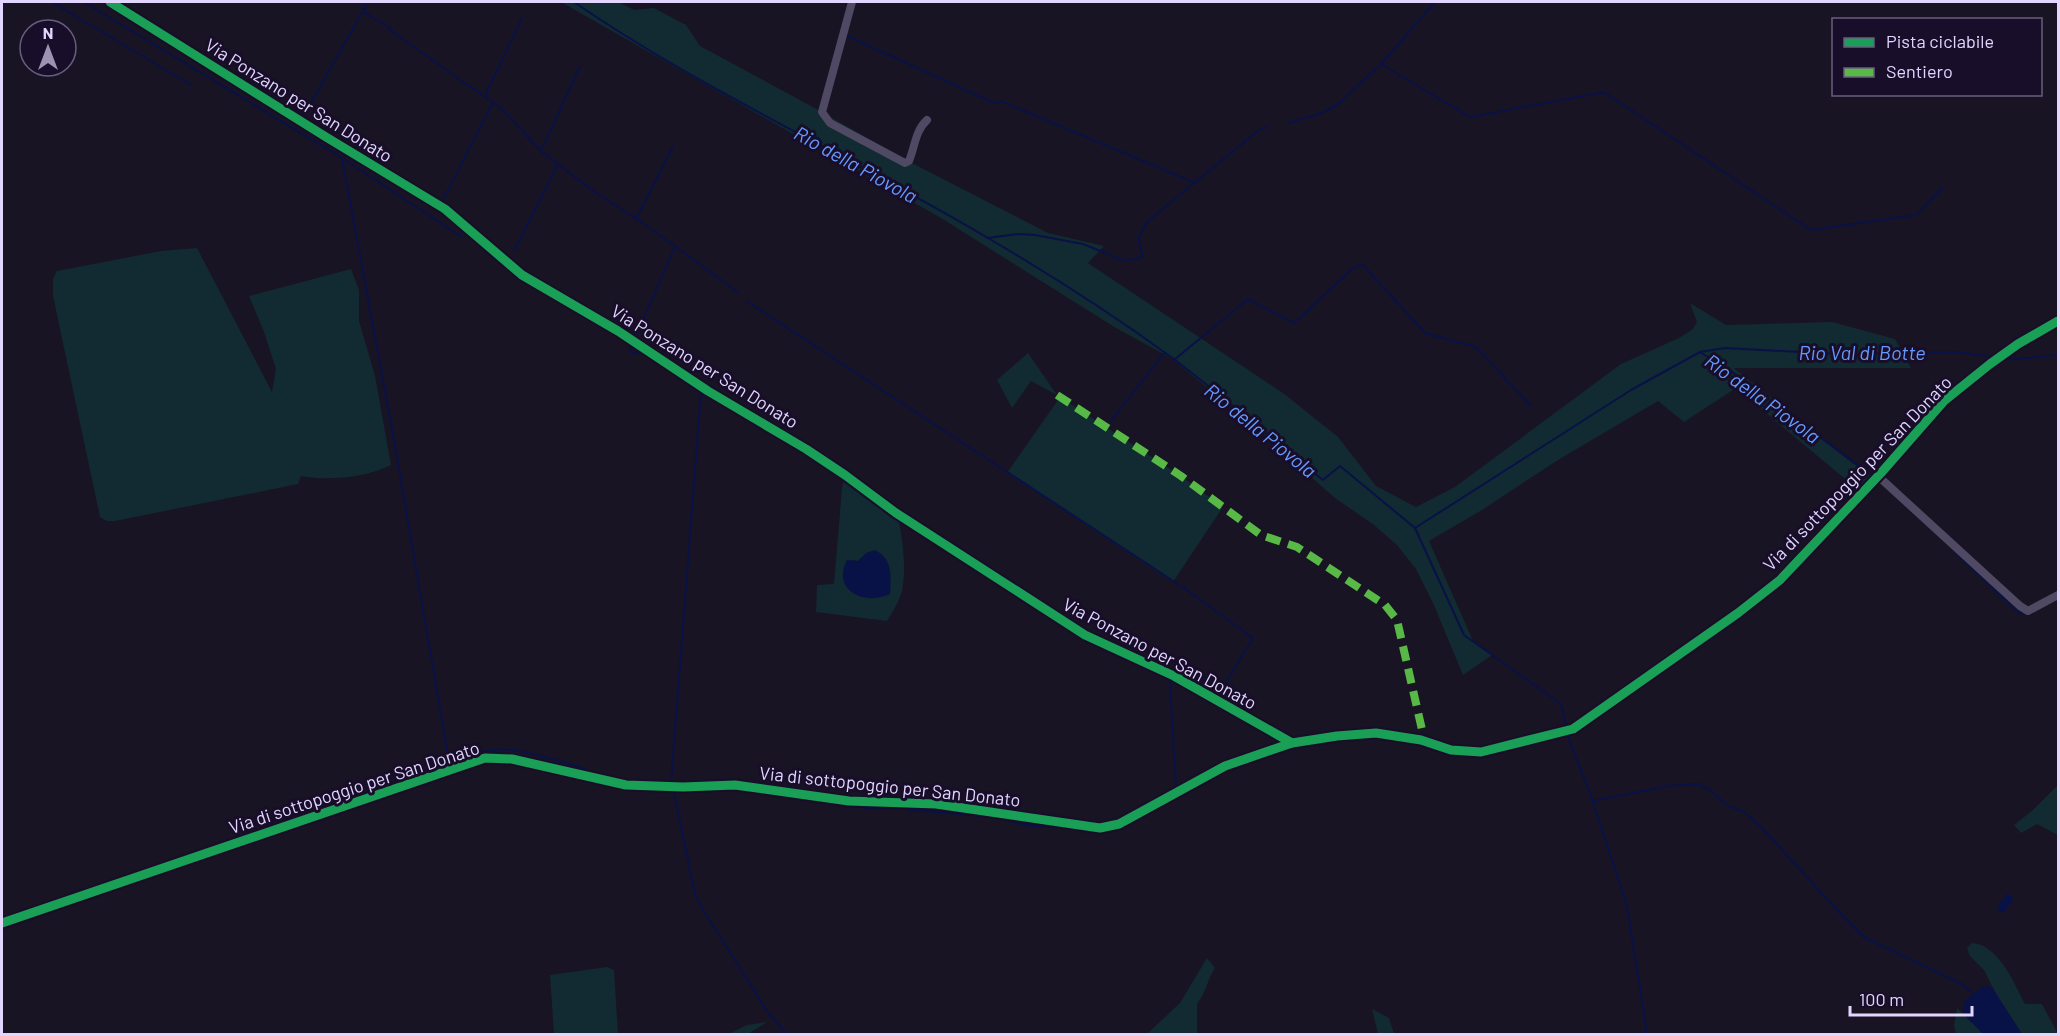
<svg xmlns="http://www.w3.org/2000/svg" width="2060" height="1036" font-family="Barlow,sans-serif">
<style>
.green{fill:#122a31;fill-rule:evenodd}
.water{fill:#091246}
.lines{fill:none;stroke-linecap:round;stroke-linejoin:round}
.stream{stroke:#091246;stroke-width:2}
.minor{stroke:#4f4964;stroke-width:8}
.quiet{stroke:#58b947;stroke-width:8;stroke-dasharray:15 8;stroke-linecap:butt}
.cycleway-casing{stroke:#180e29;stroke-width:13}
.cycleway{stroke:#1a9f57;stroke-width:9}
.labels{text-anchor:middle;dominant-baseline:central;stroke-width:6;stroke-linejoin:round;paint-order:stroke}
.street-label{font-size:18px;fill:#e2d6ff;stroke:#180e29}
.water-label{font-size:20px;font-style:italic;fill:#649aff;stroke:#180e29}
</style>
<rect width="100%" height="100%" fill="#191423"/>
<!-- green -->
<g class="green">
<path d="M561 2H618L634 10 654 8 686 25 700 46 822 112 904 159 1048 233 1104 246 1088 263 1283 393 1338 437 1376 486 1416 507 1455 487 1621 364 1679 338 1693 329 1697 322 1690 303 1726 325 1832 322 1895 339 1911 368H1734L1852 463 1877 478 1862 493 1736 388 1684 422 1658 401 1558 460 1482 510 1429 541 1473 641 1492 655 1463 675 1433 603 1416 569 1397 545 1374 525 1335 498 1302 469 1287 460 1257 428 1171 358 1116 328 941 218Z"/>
<path d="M197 248 272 392 276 369 264 332 249 296 351 269 359 290V321L375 376 391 465C364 478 330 481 301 476L298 484 115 521H107L100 517 53 296V279L57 271 161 251Z"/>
<path d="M1028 353 1057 395 1031 381 1012 408 997 380Z"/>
<path d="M1060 397 1181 476 1223 507 1173 582 1007 473Z"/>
<path d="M845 475 898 515C902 539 907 567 902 591 899 602 893 611 887 621L816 612 817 585 834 584 842 488ZM863 557 890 571V594L852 560 858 561Z"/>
<path d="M2058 785V835L2037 824 2021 833 2014 825 2033 810Z"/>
<path d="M1972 943C1999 945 2014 983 2025 1004H2042L2058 1034H2022L1997 996 1984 970 1970 956 1967 948Z"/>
<path d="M1207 958 1215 968C1207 980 1206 993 1197 1004V1034H1147L1180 1003Z"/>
<path d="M607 967 614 970 618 1034H554L550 975Z"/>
<path d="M1957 1008 1983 1034H1956L1954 1025Z"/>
<path d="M1372 1009 1389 1018 1394 1034H1378Z"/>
<path d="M767 1022 748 1034H729L747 1025Z"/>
</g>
<!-- water -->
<g class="water">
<path d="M875 550C893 559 891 576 890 594 865 606 831 591 847 560L858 561 866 553Z"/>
<path d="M2008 893 2014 899 2003 913 1996 908Z"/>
<path d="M1983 986 1992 987 2022 1034H1983L1963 1013 1964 1002Z"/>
</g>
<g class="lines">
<!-- stream -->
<g class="stream">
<path d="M52 2 191 85"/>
<path d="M84 2 342 158 462 237"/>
<path d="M574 2C705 92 852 157 988 238 1051 275 1112 314 1171 357 1223 396 1272 439 1323 480L1340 466 1415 528 1464 635 1561 704 1567 728"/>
<path d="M362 11 387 26 394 33 502 109 541 151 592 190 647 226 738 292"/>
<path d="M845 35 994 103 1001 101 1195 183"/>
<path d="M1381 64 1470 117 1604 92 1811 230 1916 215 1942 188"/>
<path d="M485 96 522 18"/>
<path d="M307 110 368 2"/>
<path d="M1288 123 1319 114 1337 105 1381 64 1435 2"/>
<path d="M541 151 580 66"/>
<path d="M342 158 396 451 449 762C463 758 479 751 494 750 522 747 559 762 586 769"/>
<path d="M441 204 493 102"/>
<path d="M636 219 673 146"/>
<path d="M987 238 1018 234 1035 235 1083 244 1125 261 1143 257 1138 238 1147 222 1260 129 1267 127"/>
<path d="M514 251 558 164"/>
<path d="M748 302 1184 588 1253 638 1217 697 1215 696"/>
<path d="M636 336 675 246"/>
<path d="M630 345V351L634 354 640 351 701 392 671 783"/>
<path d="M1701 353 1724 366 1874 477"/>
<path d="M2005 358 2017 359 2058 355"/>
<path d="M1174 360 1248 299 1294 323 1353 268 1363 265 1425 333 1476 347 1531 406"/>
<path d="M1111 421 1164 353"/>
<path d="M1415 528 1631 390 1700 352 1725 348 1856 355 1901 352H1959L1994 357"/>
<path d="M1955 552 2020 614 2024 612"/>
<path d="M1170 683 1176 788"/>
<path d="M1567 734 1591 796 1627 906 1647 1034"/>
<path d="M673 788 695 894 702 908 767 1011 786 1034"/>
<path d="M1592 801 1668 786 1698 784 1710 790 1728 806 1744 812 1762 828 1837 910 1865 938 1962 984 1974 994"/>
<path d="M849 805 870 809H897"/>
<path d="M909 810 995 817 1030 826 1073 828"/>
</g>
<!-- minor -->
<g class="minor">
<path d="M110 2 326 137 445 209 522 275 618 331 708 391 806 449 845 475 896 513 1085 635 1174 676 1292 743"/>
<path d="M852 2 822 112 830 123 905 163 909 161C915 147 915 131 927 120"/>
<path d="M1878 476 2020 606 2028 611 2058 595"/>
<path d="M2 923 485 758 512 759 626 785 683 787 735 785 849 801 936 804 1100 828 1119 824 1225 766 1292 743 1337 736 1376 733 1421 740 1451 750 1481 752 1573 729 1738 613 1780 580 1881 473 1944 401 1990 364 2018 344 2058 321"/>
</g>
<!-- quiet -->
<path class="quiet" d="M1057 395 1181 476 1261 535 1297 547 1385 605 1397 620 1423 734 1421 740"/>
<!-- cycleway casing -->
<g class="cycleway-casing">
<g id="cycleway">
<path d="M110 2 326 137 445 209 522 275 618 331 708 391 806 449 845 475 896 513 1085 635 1174 676 1292 743"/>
<path d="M2 923 485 758 512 759 626 785 683 787 735 785 849 801 936 804 1100 828 1119 824 1225 766 1292 743 1337 736 1376 733 1421 740 1451 750 1481 752 1573 729 1738 613 1780 580 1881 473 1944 401 1990 364 2018 344 2058 321"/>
</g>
</g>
<!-- cycleway -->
<use href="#cycleway" class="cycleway"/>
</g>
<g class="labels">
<!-- street labels -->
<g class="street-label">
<text transform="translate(299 100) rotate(32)">Via Ponzano per San Donato</text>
<text transform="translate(705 366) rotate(32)">Via Ponzano per San Donato</text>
<text transform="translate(1857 473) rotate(-46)">Via di sottopoggio per San Donato</text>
<text transform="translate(1160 653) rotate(28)">Via Ponzano per San Donato</text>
<text transform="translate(890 786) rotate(6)">Via di sottopoggio per San Donato</text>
<text transform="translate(354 787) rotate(-18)">Via di sottopoggio per San Donato</text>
</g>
<!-- water labels -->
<g class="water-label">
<text transform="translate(856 164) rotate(29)">Rio della Piovola</text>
<text x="1862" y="352">Rio Val di Botte</text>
<text transform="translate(1763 398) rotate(36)">Rio della Piovola</text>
<text transform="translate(1261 430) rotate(39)">Rio della Piovola</text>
</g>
</g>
<!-- border -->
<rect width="2060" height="1036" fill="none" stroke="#e2d6ff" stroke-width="6"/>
<!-- legend -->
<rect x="1832" y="18" width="210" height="78" fill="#180e29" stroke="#695e7f" stroke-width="1.5"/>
<rect x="1844" y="38" width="30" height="9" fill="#1a9f57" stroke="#695e7f" stroke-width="1.5"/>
<text x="1886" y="48" font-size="18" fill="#e2d6ff">Pista ciclabile</text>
<rect x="1844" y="68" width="30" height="9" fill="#58b947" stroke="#695e7f" stroke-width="1.5"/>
<text x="1886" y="78" font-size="18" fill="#e2d6ff">Sentiero</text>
<!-- north arrow -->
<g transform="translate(48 48)"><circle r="28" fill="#180e29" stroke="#695e7f" stroke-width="1.5"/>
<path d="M0-4.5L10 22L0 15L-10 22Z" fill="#9c92b2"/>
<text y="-9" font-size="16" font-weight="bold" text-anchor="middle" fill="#e2d6ff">N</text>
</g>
<!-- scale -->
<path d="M1850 1006v9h122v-9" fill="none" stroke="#e2d6ff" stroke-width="3"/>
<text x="1859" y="1006" font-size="18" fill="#e2d6ff" stroke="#180e29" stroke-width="4.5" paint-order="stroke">100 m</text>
</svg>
